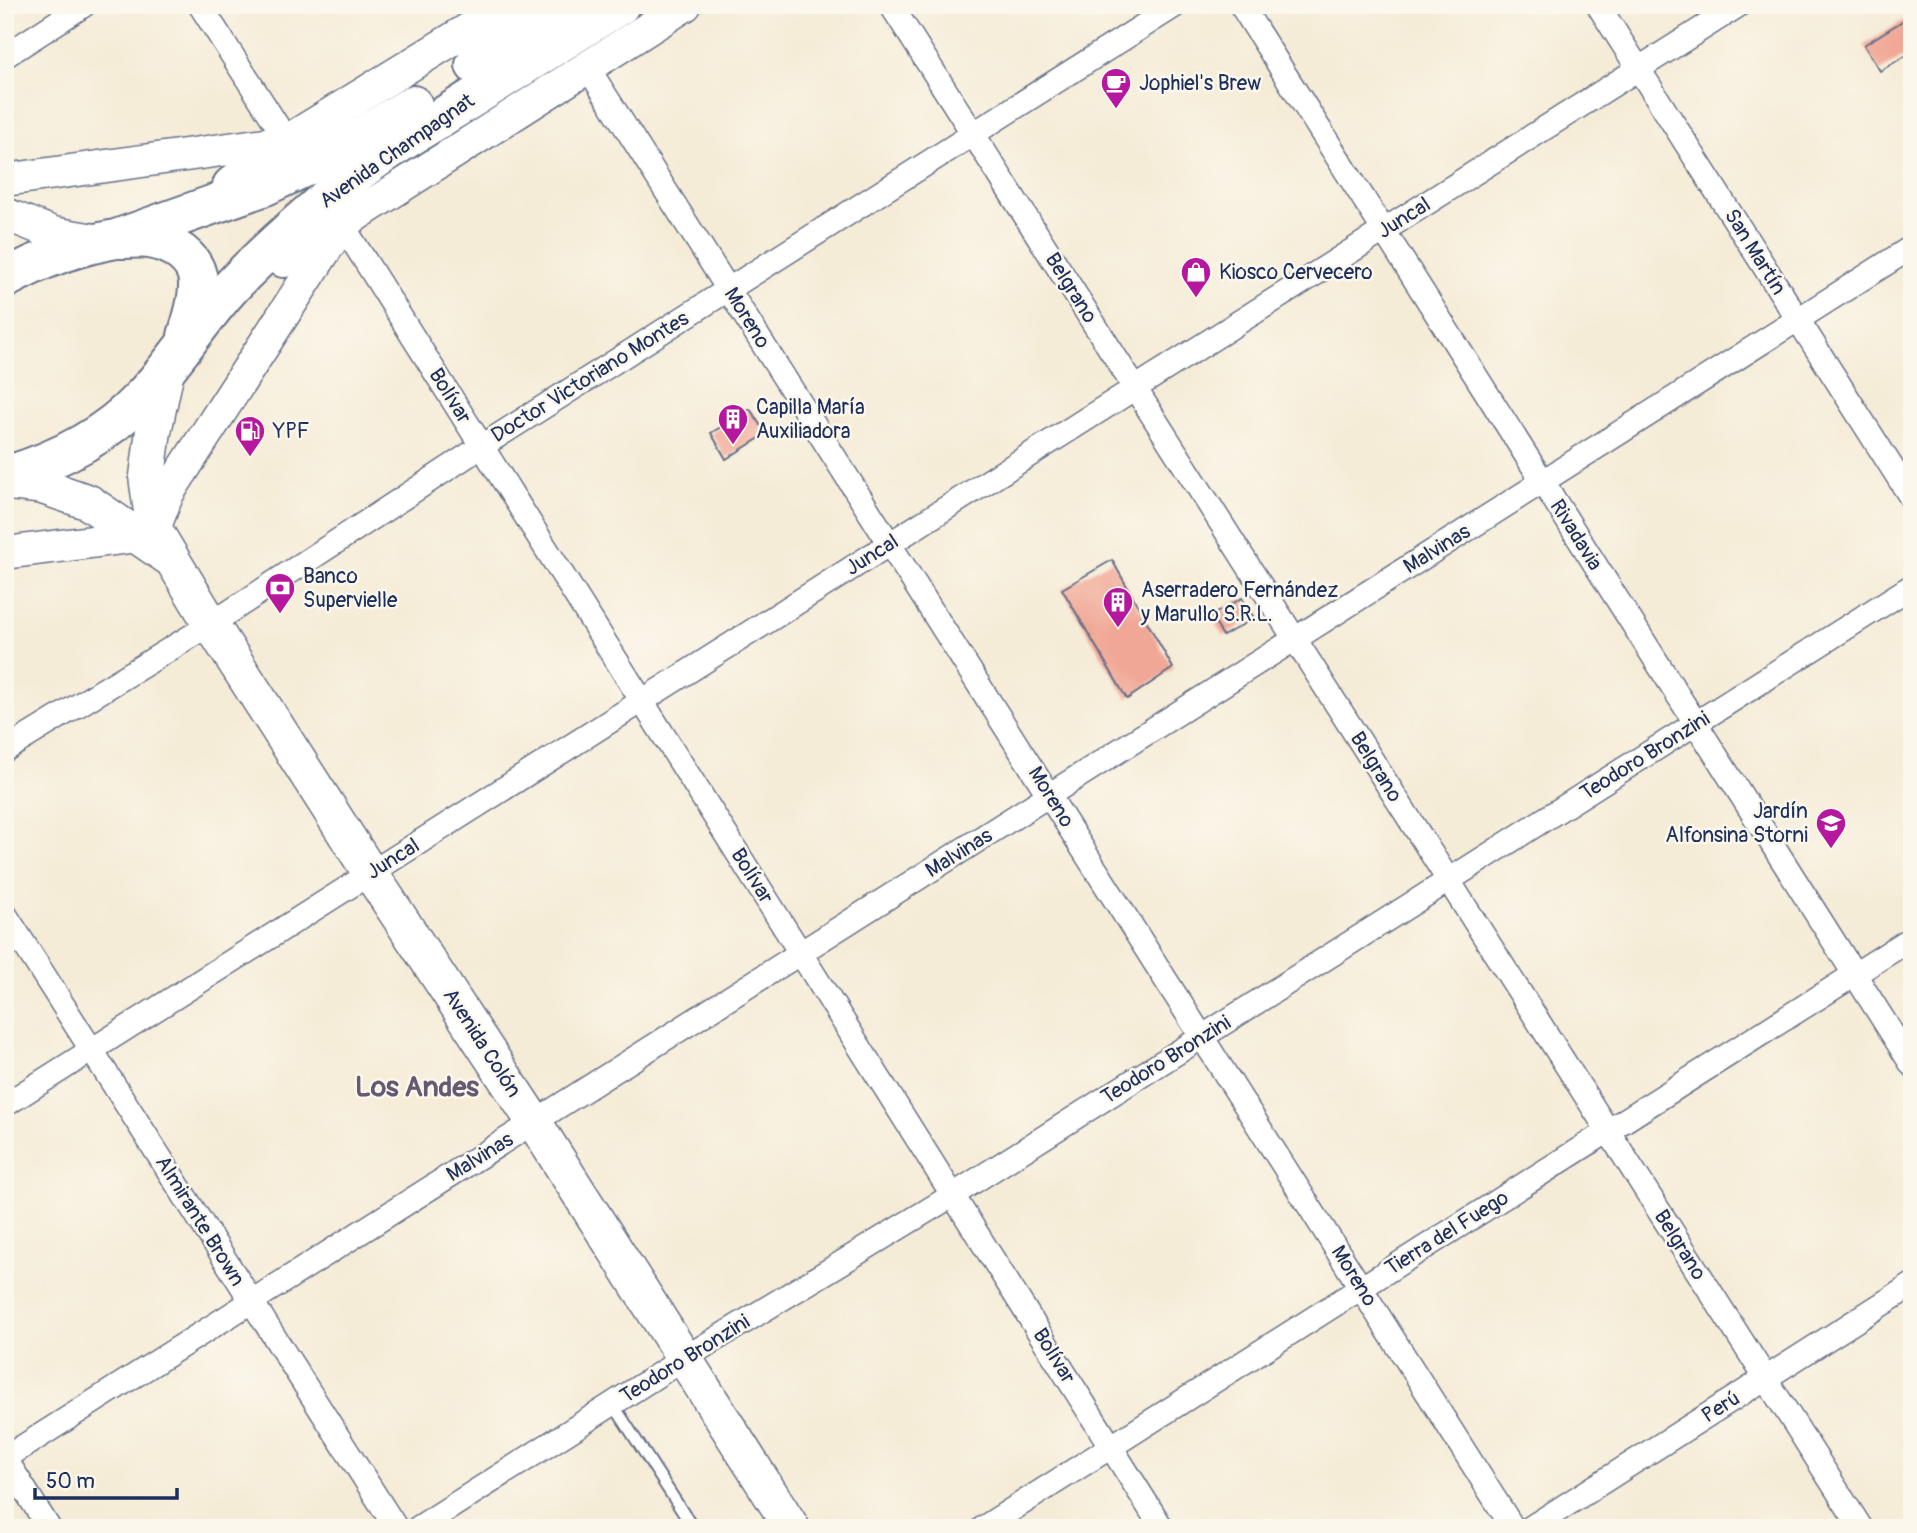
<svg xmlns="http://www.w3.org/2000/svg" width="1917" height="1533" font-family="Pangolin,sans-serif">
<style>
.building{fill:#f1a796}
.lines{fill:none;stroke-linecap:round;stroke-linejoin:round}
.lane-casing{stroke:#677188;stroke-width:14}
.street-casing{stroke:#677188;stroke-width:26}
.secondary-casing{stroke:#677188;stroke-width:35}
.primary-casing{stroke:#677188;stroke-width:38}
.highway-casing{stroke:#677188;stroke-width:42}
.lane{stroke:#fff;stroke-width:10}
.street{stroke:#fff;stroke-width:23}
.secondary{stroke:#fff;stroke-width:32}
.primary{stroke:#fff;stroke-width:35}
.highway{stroke:#fff;stroke-width:38}
.labels{text-anchor:middle;dominant-baseline:central;stroke-width:5;stroke-linejoin:round;paint-order:stroke}
.poi-label{font-size:21px;fill:#1b2f5e;stroke:#fbf7ec;text-anchor:start}
.street-label{font-size:21px;fill:#1b2f5e;stroke:#fbf7ec}
.district-label{font-size:28px;font-weight:bold;fill:#665972;stroke:#fbf7ec}
</style>
<rect width="100%" height="100%" fill="#fbf7ec"/>
<filter id="ink" filterUnits="userSpaceOnUse"><feTurbulence type="fractalNoise" baseFrequency=".0143" numOctaves="2"/><feDisplacementMap in="SourceGraphic" scale="14" xChannelSelector="R" yChannelSelector="G"/><feConvolveMatrix kernelMatrix="1 2 1 2 8 2 1 2 1" color-interpolation-filters="sRGB"/></filter>
<filter id="wash" filterUnits="userSpaceOnUse"><feTurbulence type="fractalNoise" baseFrequency=".00686" numOctaves="4" result="noise"/><feDisplacementMap in="SourceGraphic" scale="28" xChannelSelector="R" yChannelSelector="G"/><feGaussianBlur stdDeviation="1.57" result="paint"/><feColorMatrix in="noise" values="0 0 0 0 0 0 0 0 0 0 0 0 0 0 0 0 0 1.4 0 .05"/><feComposite in="paint" operator="in"/></filter>
<g filter="url(#wash)">
<rect width="100%" height="100%" fill="#f5ecd7"/>
<g id="blocks">
<!-- building -->
<g class="building">
<path d="M1912 15V52L1880 71 1864 45Z"/>
<path d="M750 409 766 434 726 459 711 433Z"/>
<path d="M1112 560 1173 668 1127 699 1062 589Z"/>
<path d="M1242 598 1254 618 1223 636 1211 616Z"/>
</g>
</g>
</g>
<g filter="url(#ink)">
<use href="#blocks" fill-opacity="0" stroke="#677188" stroke-width="2"/>
<g class="lines">
<!-- lane casing -->
<g class="lane-casing">
<path id="lane" d="M613 1404 693 1528"/>
</g>
<!-- street casing -->
<g class="street-casing">
<g id="street">
<path d="M200 5 287 141"/>
<path d="M891 5 1861 1528"/>
<path d="M1241 5 1912 1065"/>
<path d="M1598 5 1912 499"/>
<path d="M5 56 84 5"/>
<path d="M588 68 1513 1528"/>
<path d="M342 224 1162 1528"/>
<path d="M5 750 211 624 482 446 1176 5"/>
<path d="M5 914 396 1528"/>
<path d="M5 1105 1739 5"/>
<path d="M5 1458 1912 247"/>
<path d="M5 1458 49 1528"/>
<path d="M418 1528 683 1359 953 1195 1912 586"/>
<path d="M983 1528 1912 938"/>
<path d="M1530 1528 1912 1285"/>
</g>
</g>
<!-- secondary casing -->
<g class="secondary-casing">
<g id="secondary">
<path d="M5 180 287 141 508 5"/>
<path d="M5 214 53 233 100 241"/>
<path d="M154 529 168 493 342 224 685 5"/>
<path d="M5 553 138 536"/>
</g>
</g>
<!-- primary casing -->
<g class="primary-casing">
<g id="primary">
<path d="M167 368 153 434 147 480 154 529 211 624 371 874 534 1122 792 1528"/>
<path d="M5 482 41 486 88 502 168 557"/>
</g>
</g>
<!-- highway casing -->
<g class="highway-casing">
<g id="highway">
<path d="M475 65 567 5"/>
<path d="M232 186 287 141"/>
<path d="M121 239C130 239 140 238 148 239 171 242 197 258 198 282 199 300 192 319 187 336"/>
<path d="M284 258 342 224"/>
<path d="M5 279C41 259 75 246 116 239L265 186 326 157 413 105"/>
<path d="M5 476C56 461 104 438 141 398 174 364 199 322 231 287 265 251 302 219 340 187 376 156 418 132 458 107 512 73 566 39 620 5"/>
</g>
</g>
<!-- lane -->
<use href="#lane" class="lane"/>
<!-- street -->
<use href="#street" class="street"/>
<!-- secondary -->
<use href="#secondary" class="secondary"/>
<!-- primary -->
<use href="#primary" class="primary"/>
<!-- highway -->
<use href="#highway" class="highway"/>
</g>
</g>
<!-- icons -->
<defs>
<g id="cafe-pin" transform="scale(1.575)"><path d="M0 17L-7.5 6A9.5 9.5 0 1 1 7.5 6Z" fill="#b5179e" stroke="#fbf7ec"/><path d="M-5.5-4.5H6V0H3Q3 3.5 0 3.5H-2.5Q-5.5 3.5-5.5 0ZM3-3.2v2h1.7v-2ZM-6 4.5H4V6H-6Z" fill="#fff"/></g>
<g id="shop-pin" transform="scale(1.575)"><path d="M0 17L-7.5 6A9.5 9.5 0 1 1 7.5 6Z" fill="#b5179e" stroke="#fbf7ec"/><path d="M-5-2.5h2.3a2.7 3.5 0 0 1 5.4 0H5L5.5 6h-11ZM-1.5-2.5h3a1.5 2.3 0 0 0-3 0Z" fill="#fff"/></g>
<g id="building-pin" transform="scale(1.575)"><path d="M0 17L-7.5 6A9.5 9.5 0 1 1 7.5 6Z" fill="#b5179e" stroke="#fbf7ec"/><path d="M-4-6H4V6H1V3H-1V6H-4ZM-2.5-4.3h1.7v1.8h-1.7ZM.8-4.3h1.7v1.8H.8ZM-2.5-1h1.7V.8h-1.7ZM.8-1h1.7V.8H.8Z" fill="#fff"/></g>
<g id="fuel-pin" transform="scale(1.575)"><path d="M0 17L-7.5 6A9.5 9.5 0 1 1 7.5 6Z" fill="#b5179e" stroke="#fbf7ec"/><path d="M-5.5-6h7V0h2V4h1.3V-2.5L3-4.5l.8-.8L6-3V5H2.5V1h-1V6h-7ZM-4.2-4.7v3.2H.2V-4.7Z" fill="#fff"/></g>
<g id="bank-pin" transform="scale(1.575)"><path d="M0 17L-7.5 6A9.5 9.5 0 1 1 7.5 6Z" fill="#b5179e" stroke="#fbf7ec"/><path d="M-6-4H6V4H-6ZM0-2.3a2.3 2.3 0 1 0 0 4.6a2.3 2.3 0 1 0 0-4.6Z" fill="#fff"/></g>
<g id="school-pin" transform="scale(1.575)"><path d="M0 17L-7.5 6A9.5 9.5 0 1 1 7.5 6Z" fill="#b5179e" stroke="#fbf7ec"/><path d="M0-5L7-2L0 1L-7-2ZM-4 1L0 2.5L4 1V4Q0 6-4 4Z" fill="#fff"/></g>
</defs>
<g fill-rule="evenodd">
<use href="#cafe-pin" x="1116" y="83"/>
<use href="#shop-pin" x="1196" y="272"/>
<use href="#building-pin" x="733" y="419"/>
<use href="#fuel-pin" x="250" y="431"/>
<use href="#bank-pin" x="280" y="588"/>
<use href="#building-pin" x="1118" y="602"/>
<use href="#school-pin" x="1831" y="823"/>
</g>
<g class="labels">
<!-- poi labels -->
<g class="poi-label">
<text x="1139" y="83">Jophiel's Brew</text>
<text x="1219" y="272">Kiosco Cervecero</text>
<text x="756" y="407">Capilla María<tspan x="756" dy="24">Auxiliadora</tspan></text>
<text x="273" y="431">YPF</text>
<text x="303" y="576">Banco<tspan x="303" dy="24">Supervielle</tspan></text>
<text x="1141" y="590">Aserradero Fernández<tspan x="1141" dy="24">y Marullo S.R.L.</tspan></text>
<text x="1808" y="811" text-anchor="end">Jardín<tspan x="1808" dy="24">Alfonsina Storni</tspan></text>
</g>
<!-- street labels -->
<g class="street-label">
<text transform="translate(397 151) rotate(-35)">Avenida Champagnat</text>
<text transform="translate(1404 218) rotate(-32)">Juncal</text>
<text transform="translate(1755 252) rotate(58)">San Martín</text>
<text transform="translate(1071 288) rotate(58)">Belgrano</text>
<text transform="translate(747 318) rotate(58)">Moreno</text>
<text transform="translate(590 377) rotate(-32)">Doctor Victoriano Montes</text>
<text transform="translate(450 396) rotate(58)">Bolívar</text>
<text transform="translate(1576 535) rotate(58)">Rivadavia</text>
<text transform="translate(1437 549) rotate(-32)">Malvinas</text>
<text transform="translate(872 555) rotate(-32)">Juncal</text>
<text transform="translate(1645 756) rotate(-32)">Teodoro Bronzini</text>
<text transform="translate(1376 767) rotate(58)">Belgrano</text>
<text transform="translate(1051 797) rotate(58)">Moreno</text>
<text transform="translate(959 853) rotate(-32)">Malvinas</text>
<text transform="translate(393 859) rotate(-32)">Juncal</text>
<text transform="translate(752 876) rotate(58)">Bolívar</text>
<text transform="translate(482 1043) rotate(57)">Avenida Colón</text>
<text transform="translate(1166 1060) rotate(-32)">Teodoro Bronzini</text>
<text transform="translate(480 1157) rotate(-32)">Malvinas</text>
<text transform="translate(200 1221) rotate(58)">Almirante Brown</text>
<text transform="translate(1447 1233) rotate(-32)">Tierra del Fuego</text>
<text transform="translate(1680 1245) rotate(58)">Belgrano</text>
<text transform="translate(1354 1276) rotate(58)">Moreno</text>
<text transform="translate(1054 1356) rotate(58)">Bolívar</text>
<text transform="translate(685 1359) rotate(-32)">Teodoro Bronzini</text>
<text transform="translate(1721 1407) rotate(-32)">Perú</text>
</g>
<!-- district labels -->
<g class="district-label">
<text x="417" y="1087">Los Andes</text>
</g>
</g>
<!-- margin -->
<rect width="1917" height="1533" fill="none" stroke="#fbf7ec" stroke-width="28"/>
<!-- scale -->
<path d="M35 1488v10h142v-10" fill="none" stroke="#1b2f5e" stroke-width="3.5"/>
<text x="46" y="1488" font-size="21" fill="#1b2f5e" stroke="#fbf7ec" stroke-width="5" paint-order="stroke">50 m</text>
</svg>
